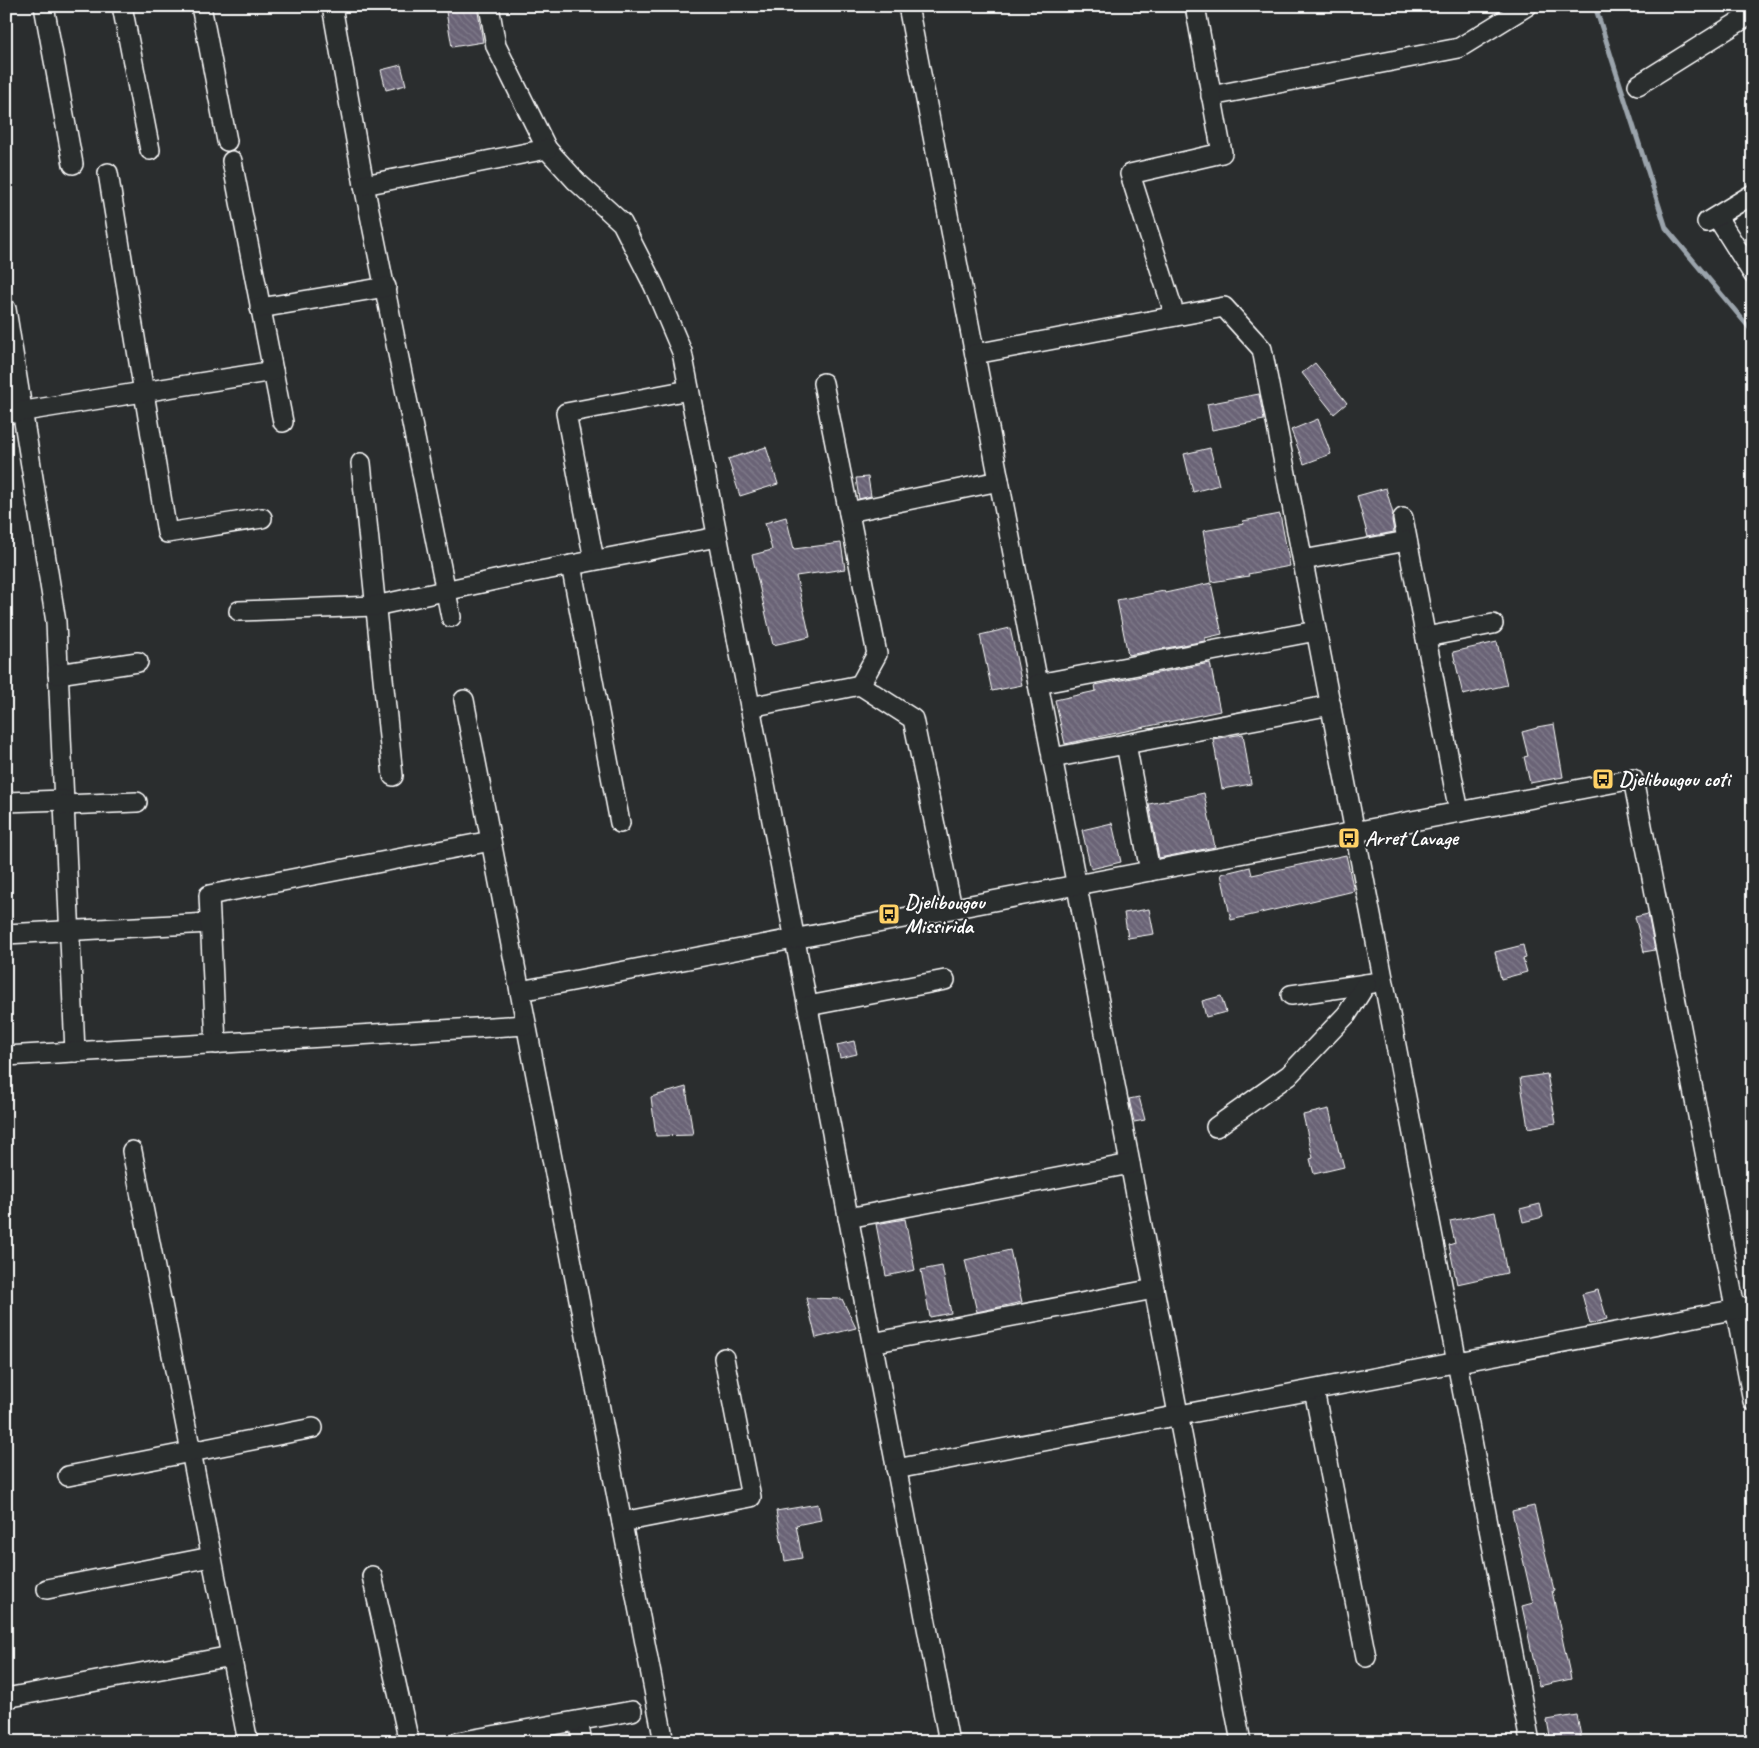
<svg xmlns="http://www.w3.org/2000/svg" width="1759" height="1748" font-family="Caveat,sans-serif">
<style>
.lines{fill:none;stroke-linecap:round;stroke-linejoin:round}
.stream{stroke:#9ba4ac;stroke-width:5}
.building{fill:url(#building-back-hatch);stroke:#fff}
.street-casing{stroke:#fff;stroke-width:22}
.street{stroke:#2a2d2e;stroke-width:19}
.labels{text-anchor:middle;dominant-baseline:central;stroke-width:4;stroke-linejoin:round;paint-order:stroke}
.poi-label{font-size:21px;font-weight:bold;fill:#fff;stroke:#2a2d2e;text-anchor:start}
</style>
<defs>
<pattern id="building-back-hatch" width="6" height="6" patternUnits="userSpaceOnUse" patternTransform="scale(1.25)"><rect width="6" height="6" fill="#6a6476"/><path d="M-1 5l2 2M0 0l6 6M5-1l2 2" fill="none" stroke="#807b8b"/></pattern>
</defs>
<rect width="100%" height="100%" fill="#2a2d2e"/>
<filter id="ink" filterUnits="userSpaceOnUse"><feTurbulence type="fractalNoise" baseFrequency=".02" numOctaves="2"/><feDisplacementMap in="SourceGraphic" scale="10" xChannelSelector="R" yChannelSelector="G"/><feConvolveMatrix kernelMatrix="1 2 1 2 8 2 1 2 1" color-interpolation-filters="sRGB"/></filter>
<g filter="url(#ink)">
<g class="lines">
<!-- stream -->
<path class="stream" d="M1595 6 1666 228 1753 332"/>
</g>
<!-- building -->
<g class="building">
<path d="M445 6H477L483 42 452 47Z"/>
<path d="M401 65 406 85 386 90 381 70Z"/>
<path d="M1315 363 1347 403 1334 414 1302 373Z"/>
<path d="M1259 394 1264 420 1212 430 1207 404Z"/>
<path d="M1318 419 1331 454 1304 464 1291 430Z"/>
<path d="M766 447 778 484 740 496 728 459Z"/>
<path d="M1210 448 1219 485 1193 492 1184 454Z"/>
<path d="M868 477 871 496 859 499 856 478Z"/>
<path d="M1386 488 1393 514 1392 520 1394 532 1368 537 1357 496Z"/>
<path d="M1280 514 1290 566 1248 574 1249 576 1212 582 1203 531 1244 524 1243 521Z"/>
<path d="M786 517 794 549 841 543 845 569 796 576 810 637 773 645 752 555 772 550 765 523Z"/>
<path d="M1211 583 1222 634 1205 638V641L1128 655 1117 600 1164 591 1165 593Z"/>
<path d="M1010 628 1022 685 992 691 980 635Z"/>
<path d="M1497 642 1507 685 1463 695 1453 652Z"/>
<path d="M1210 663 1220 711 1065 744 1055 700 1096 691 1095 685Z"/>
<path d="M1554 724 1563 777 1530 783 1524 757 1528 756 1522 732 1537 728V727Z"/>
<path d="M1243 734 1251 784 1222 789 1213 739Z"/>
<path d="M1204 793 1215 847 1159 858 1149 804Z"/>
<path d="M1112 823 1121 862 1091 869 1082 830Z"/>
<path d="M1346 855 1354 891 1231 920 1221 874 1250 867 1252 875Z"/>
<path d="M1149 909 1154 934 1128 938 1124 913Z"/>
<path d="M1648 914 1655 950 1644 952 1635 917Z"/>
<path d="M1523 945 1526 958 1523 959 1527 972 1501 979 1495 952Z"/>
<path d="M1221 996 1226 1012 1206 1017 1202 1001Z"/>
<path d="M854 1041 857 1054 840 1058 837 1045Z"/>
<path d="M1547 1074 1556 1123 1528 1128 1520 1078Z"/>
<path d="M686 1087 693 1135 656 1136 651 1097Z"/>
<path d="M1139 1097 1145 1120 1134 1122 1129 1099Z"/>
<path d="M1329 1109 1339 1152H1340L1344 1167 1314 1174 1310 1159 1313 1158 1303 1115Z"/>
<path d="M1540 1204 1543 1217 1523 1222 1520 1209Z"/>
<path d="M1495 1212 1507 1273 1457 1284 1449 1245 1455 1243 1450 1221Z"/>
<path d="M905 1219 915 1270 886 1276 876 1224Z"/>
<path d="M1010 1250 1022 1302 977 1312 965 1260Z"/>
<path d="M942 1266 951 1313 930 1317 921 1270Z"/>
<path d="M1598 1290 1607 1319 1590 1324 1582 1294Z"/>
<path d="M806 1298 842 1299 856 1328 816 1338Z"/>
<path d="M818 1504 821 1520 796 1525 802 1558 785 1561 776 1511Z"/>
<path d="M1534 1506 1554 1590 1552 1591 1571 1679 1539 1686 1522 1606 1533 1603 1512 1511Z"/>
<path d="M1577 1715 1582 1742H1551L1547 1720Z"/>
</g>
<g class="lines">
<!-- street casing -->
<g class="street-casing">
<g id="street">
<path d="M44 6 73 164"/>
<path d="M122 6 150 150"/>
<path d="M201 6 227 141"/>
<path d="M332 6 364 185 451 617"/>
<path d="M489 6 496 46 547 149 576 181 622 223 654 286 682 352 949 1742"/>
<path d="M908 6 1241 1742"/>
<path d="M1638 85 1753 13"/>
<path d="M1211 96 1459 48 1527 6"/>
<path d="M232 161 283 422"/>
<path d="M108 173 167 533 262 518"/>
<path d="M364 185 547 149"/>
<path d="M1717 217 1753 274"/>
<path d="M1707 222 1753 194"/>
<path d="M260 308 386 287"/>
<path d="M6 309 56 622 75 1052"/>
<path d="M1175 316 1130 174 1222 153 1195 6"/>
<path d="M975 354 1224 307 1262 349 1530 1742"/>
<path d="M823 383 877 654 860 685"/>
<path d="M6 414 273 371"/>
<path d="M361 463 393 776"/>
<path d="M849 512 999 481"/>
<path d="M1403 518 1459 812"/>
<path d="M594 560 566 413 689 390"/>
<path d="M1303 560 1407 541"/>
<path d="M571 565 620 823"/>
<path d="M239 611 375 606 509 577 717 537"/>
<path d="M1426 637 1493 624"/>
<path d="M58 674 138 662"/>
<path d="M1038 684 1316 631"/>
<path d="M464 700 664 1742"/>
<path d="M750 707 860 685 913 719 952 908"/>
<path d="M1126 744 1150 871"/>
<path d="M1052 758 1331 705"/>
<path d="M6 802 64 800"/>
<path d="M64 805 137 802"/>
<path d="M6 934 210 923"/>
<path d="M520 991 1633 779 1753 1401"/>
<path d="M1291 995 1373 983"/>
<path d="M808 1006 945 980"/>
<path d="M216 1044 209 895 491 841"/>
<path d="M6 1056 526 1025"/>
<path d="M1216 1127 1289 1075 1347 1014 1366 984"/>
<path d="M132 1151 248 1742"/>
<path d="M848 1218 1130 1164"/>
<path d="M872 1343 1154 1289"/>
<path d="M1314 1390 1366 1657"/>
<path d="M896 1469 1753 1306"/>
<path d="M68 1476 313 1428"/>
<path d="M622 1522 751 1497 724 1358"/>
<path d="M372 1576 409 1742"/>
<path d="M47 1589 211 1557"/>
<path d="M6 1698 231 1656"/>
<path d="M578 1721 582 1742"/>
<path d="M458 1742 632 1711"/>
</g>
</g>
<!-- street -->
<use href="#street" class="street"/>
</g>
</g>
<!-- icons -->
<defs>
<g id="bus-square" transform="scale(1.125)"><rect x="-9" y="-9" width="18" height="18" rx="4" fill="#ffd166" stroke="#2a2d2e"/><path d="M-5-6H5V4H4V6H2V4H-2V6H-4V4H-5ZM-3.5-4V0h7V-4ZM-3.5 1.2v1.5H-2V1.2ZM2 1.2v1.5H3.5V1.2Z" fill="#111"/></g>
</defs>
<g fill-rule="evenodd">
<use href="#bus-square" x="1603" y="779"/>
<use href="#bus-square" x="1349" y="838"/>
<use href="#bus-square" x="889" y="914"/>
</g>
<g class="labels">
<!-- poi labels -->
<g class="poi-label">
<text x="1619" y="779">Djelibougou coti</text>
<text x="1365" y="838">Arret Lavage</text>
<text x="905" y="902">Djelibougou<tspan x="905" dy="24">Missirida</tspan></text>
</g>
</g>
<!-- margin -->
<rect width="1759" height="1748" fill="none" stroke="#2a2d2e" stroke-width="25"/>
<rect x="12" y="12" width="1734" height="1723" fill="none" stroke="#fff" stroke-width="2" filter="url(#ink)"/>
</svg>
